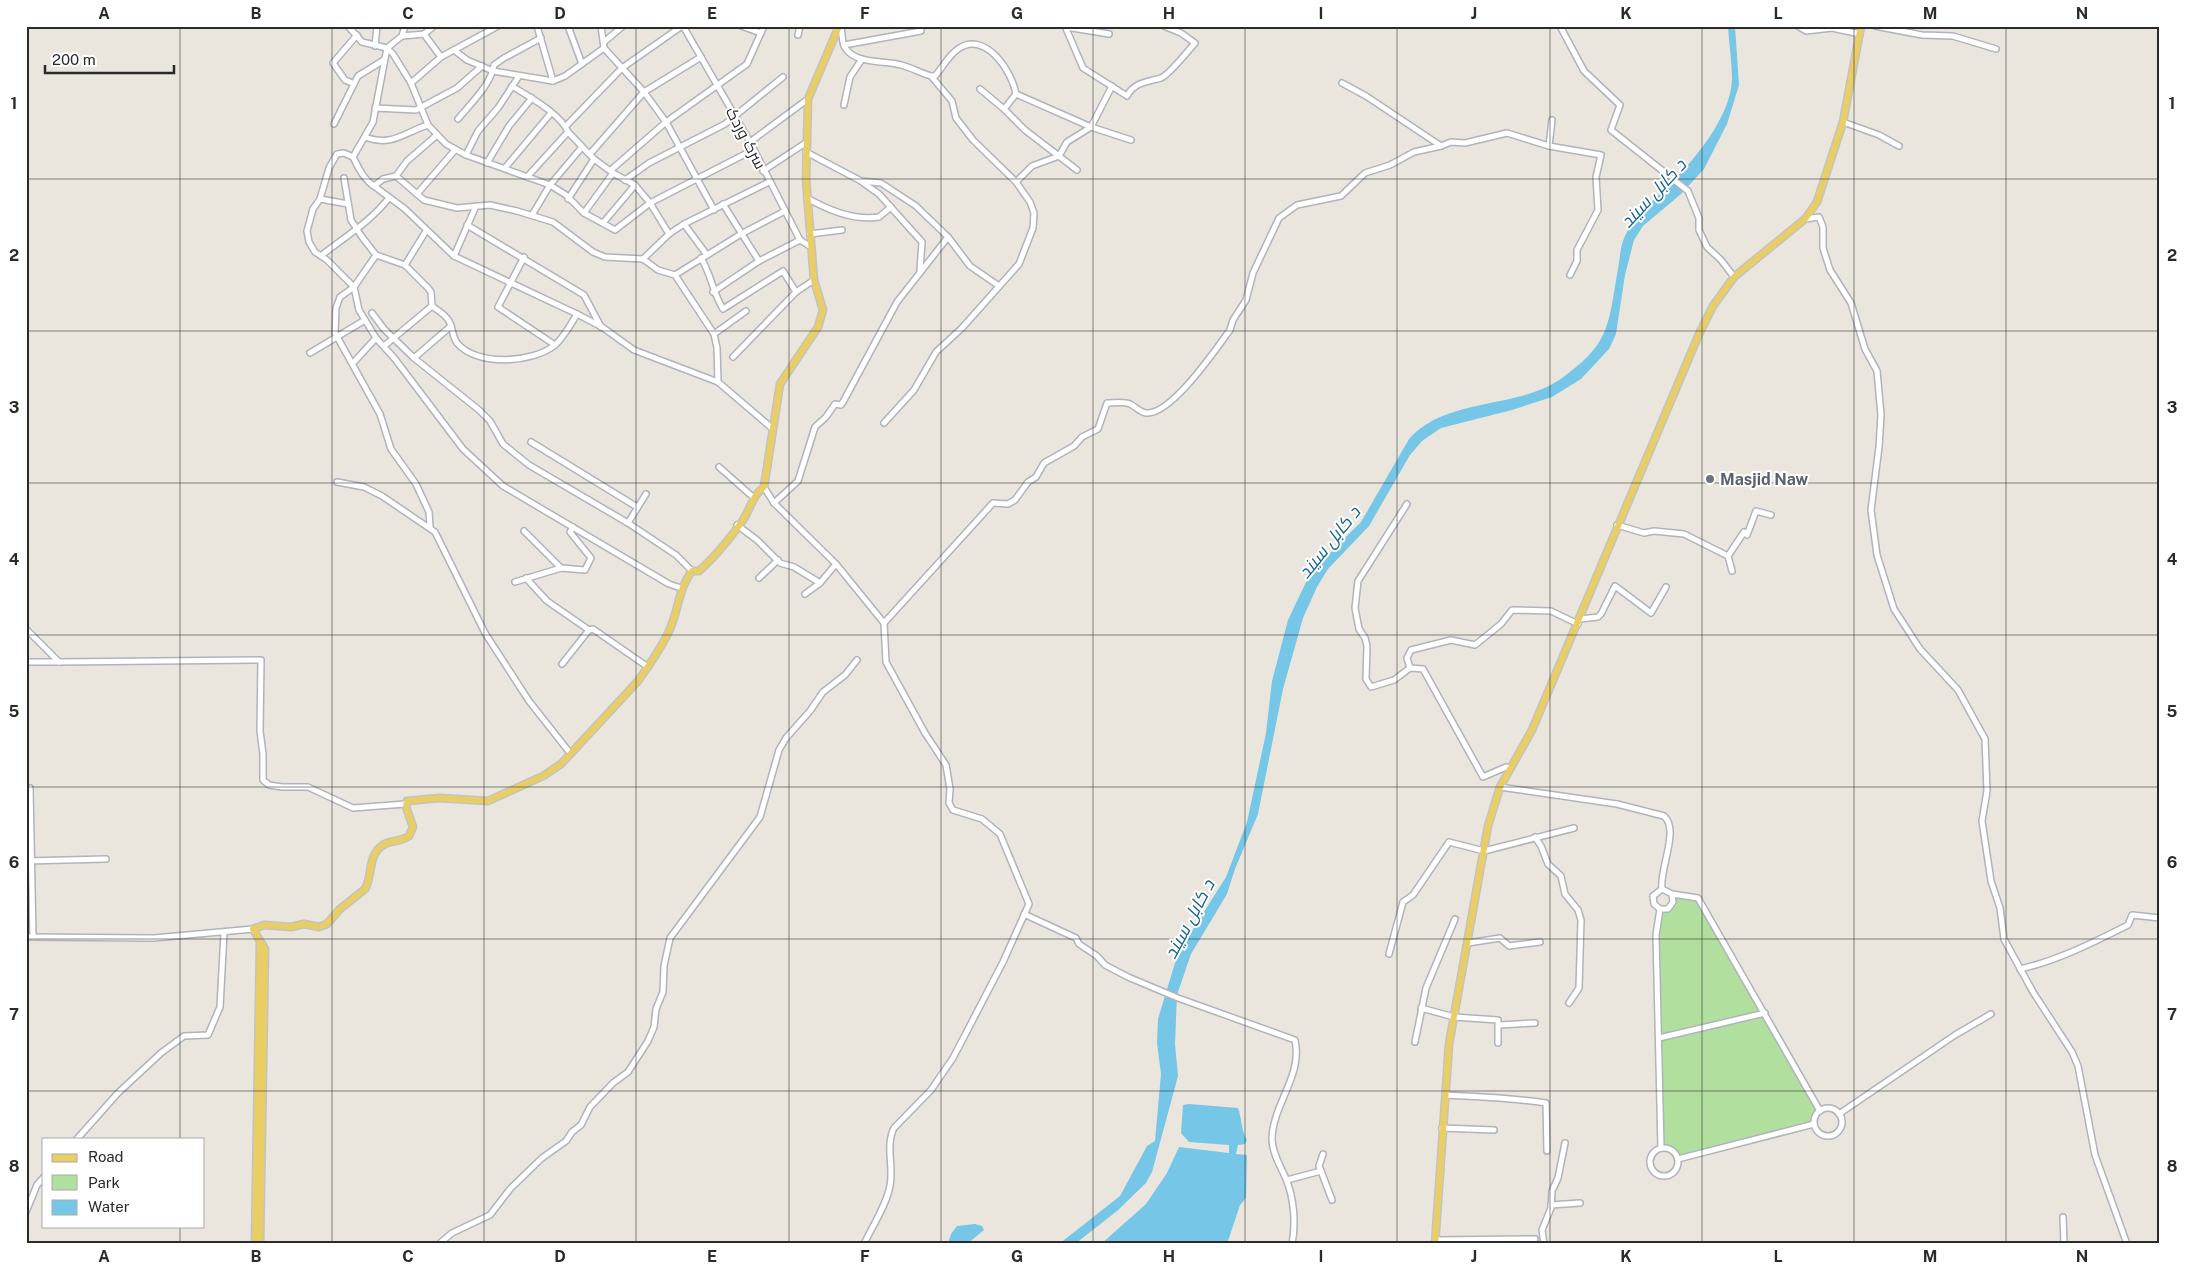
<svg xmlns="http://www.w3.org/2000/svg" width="2186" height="1270" font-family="'Public Sans',Cairo,sans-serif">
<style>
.green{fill:#b1df9d}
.water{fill:#76c6e7}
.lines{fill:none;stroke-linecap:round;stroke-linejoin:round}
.minor-casing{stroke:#b0b3bd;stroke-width:8}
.major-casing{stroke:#c3c3c3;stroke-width:9}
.minor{stroke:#fff;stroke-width:5}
.major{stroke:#e8ce65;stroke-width:6}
.grid{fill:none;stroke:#2a2a2a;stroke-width:1;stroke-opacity:0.55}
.worship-dot{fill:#6b7280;stroke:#fff;stroke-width:2}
.labels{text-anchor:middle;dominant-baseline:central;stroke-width:4;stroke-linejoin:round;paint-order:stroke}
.street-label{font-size:16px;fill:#2a2a2a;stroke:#fff}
.worship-label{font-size:16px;font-weight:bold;fill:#5b616d;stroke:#fff;text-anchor:start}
.water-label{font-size:18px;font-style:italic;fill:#156493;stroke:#fff}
.neatline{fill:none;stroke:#2a2a2a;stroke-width:2}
.grid-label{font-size:16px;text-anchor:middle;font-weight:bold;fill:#2a2a2a}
</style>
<rect width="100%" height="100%" fill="#ebe6dd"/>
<!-- green -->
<path class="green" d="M1672 894 1698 898 1820 1111 1817 1114 1814 1124 1678 1159 1672 1150 1661 1148 1656 935 1660 909 1671 906Z"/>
<!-- water -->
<g class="water">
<path d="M1728 26H1735L1739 85 1727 124 1704 169 1681 194 1643 226 1634 240 1625 275 1616 334 1609 349 1581 379 1552 397 1512 410 1441 428 1422 441 1410 455 1369 526 1328 569 1317 587 1303 618 1283 689 1258 814 1235 869 1227 894 1191 954 1177 995 1175 1044 1178 1076 1152 1172 1146 1183 1117 1211 1075 1244H1059L1120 1196 1147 1146 1155 1141 1161 1074 1157 1043 1158 1019 1178 953 1226 877 1247 822 1266 733 1272 681 1288 620 1307 580 1315 568 1361 522 1409 439C1447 396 1518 410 1562 378 1611 343 1608 325 1618 269 1620 258 1620 246 1625 236 1633 217 1652 202 1667 187 1693 162 1731 117 1732 79 1732 62 1729 44 1728 26Z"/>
<path d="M1189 1104 1238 1108C1242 1119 1241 1130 1247 1140L1245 1144 1238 1145 1236 1154 1247 1155 1246 1198 1240 1205 1228 1241 1225 1244H1101L1146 1204 1167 1173 1179 1147 1229 1153V1145L1189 1142 1181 1133 1183 1105Z"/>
<path d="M975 1224 982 1226 984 1230 967 1244H948L951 1234 957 1226Z"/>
</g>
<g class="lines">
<!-- minor casing -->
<g class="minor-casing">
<g id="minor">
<path d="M348 26 362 42 387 48 393 54 411 83 428 125 446 144 466 155 550 185 566 195 584 213 615 230 650 203 753 150"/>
<path d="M434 26 424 34 402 36 387 48 373 122 353 157 344 153 337 154 329 168 320 199 313 209 307 231 309 242 315 252 327 260 354 287 359 310 376 338 395 359 463 449 503 486 669 584 681 588"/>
<path d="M537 26 553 81"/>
<path d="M568 26 582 64"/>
<path d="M683 26 750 142 800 240 811 247"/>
<path d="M741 26 761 33"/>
<path d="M841 26C842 32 842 41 844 46 854 65 884 60 901 65 912 68 921 73 931 76H935C943 67 948 56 958 49 985 30 1012 71 1016 94L1004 109 980 89"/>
<path d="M1065 26 1083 68 1127 96C1134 82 1148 82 1161 78 1169 75 1188 51 1195 43L1181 33 1164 26"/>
<path d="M1560 26 1584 71 1620 105 1611 130 1688 191 1699 218V230L1707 247 1721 260 1734 277"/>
<path d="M1798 26 1806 31 1832 28 1860 34"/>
<path d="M1875 26 1922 35 1953 36 1996 49"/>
<path d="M1066 27 1109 34"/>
<path d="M424 34 441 57"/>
<path d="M798 35 800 26"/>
<path d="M402 36 405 26"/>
<path d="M604 42 623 26"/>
<path d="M844 45 921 31V26"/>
<path d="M375 46 377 26"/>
<path d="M604 48 644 92 666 122 714 210"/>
<path d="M454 50 467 60 493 71 553 81 565 76 604 48 601 26"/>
<path d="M352 83 345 80 333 63 357 35"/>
<path d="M411 83 441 57 498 26"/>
<path d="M1342 83 1366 96 1441 146 1451 142 1465 143 1507 133 1549 146 1601 155 1596 177 1598 210 1577 250V261L1570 275"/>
<path d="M512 86C529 97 560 113 568 132L594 159 613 173 635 185 650 203 669 234"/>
<path d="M1016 94 1091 127 1131 140"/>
<path d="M844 105 850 77 862 59"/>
<path d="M375 108 416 110 457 88 482 66"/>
<path d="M1004 109 1025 130 1077 170"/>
<path d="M458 119C470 104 491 85 494 65L504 58 541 38"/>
<path d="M1843 122 1879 135 1899 146"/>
<path d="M334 124 358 76 384 60"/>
<path d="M566 126 622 68 682 26"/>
<path d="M365 137C392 147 403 133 428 125"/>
<path d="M750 142 808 99"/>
<path d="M1549 146 1552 120"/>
<path d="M806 152 861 181 881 183 916 206 948 237 970 266 999 286"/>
<path d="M590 154 644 92 701 57"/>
<path d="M466 155 478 131 498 108 519 76"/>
<path d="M353 157C358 167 364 180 374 186L383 179 396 176 424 200 457 208 490 205 517 211 553 222 593 252 605 257 643 259 658 270 675 275 714 334 717 348 718 382 773 429"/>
<path d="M487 163 509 126 532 98"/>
<path d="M505 168 551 113"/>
<path d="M611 170 666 122 747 64 764 26"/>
<path d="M763 171 807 142"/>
<path d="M396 176 407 161 437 135"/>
<path d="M527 177 568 132"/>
<path d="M344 178 351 220 362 237 376 255 405 265 428 288 431 292 432 306C437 310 446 315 449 321 453 328 452 336 457 343 477 367 533 363 555 345 564 337 571 324 577 314"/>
<path d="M625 180 649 163 725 124 783 77"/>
<path d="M862 182 879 194 922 242 920 270"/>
<path d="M1016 182 1032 166 1059 156 1067 142 1091 127 1112 86"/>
<path d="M374 186 405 209 454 256 577 314 602 327 634 350 718 382"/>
<path d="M417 194 455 150"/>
<path d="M807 198C828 210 854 221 879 217L891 207"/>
<path d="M320 199 348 204"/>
<path d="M568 199 594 159"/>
<path d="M723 204 759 261"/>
<path d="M584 213 613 173"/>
<path d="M532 215 550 185 582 147"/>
<path d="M1805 219 1819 217 1823 227V248L1830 270 1851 303 1865 349 1877 371 1881 415 1879 447 1871 510 1877 555 1894 609 1920 649 1958 690 1985 739 1987 791 1982 821 1991 881 2000 908 2004 939 2033 992 2072 1052 2078 1066 2095 1155 2127 1244"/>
<path d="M603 223 635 185"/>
<path d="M684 224 707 255"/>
<path d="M467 225 584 295 601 327"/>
<path d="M810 234 842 230"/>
<path d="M322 255C346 236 370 222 389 198"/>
<path d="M376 255 354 287 340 297 336 308 335 333 380 414 391 449 416 484 429 512 430 527"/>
<path d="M454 256 476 206"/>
<path d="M524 257 498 307 555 345"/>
<path d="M701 258C712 276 712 291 723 309L783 271 796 292"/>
<path d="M643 259 669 234 684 224 769 182"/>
<path d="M405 265 426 231"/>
<path d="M675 275 741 234 785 211"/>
<path d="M713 292 759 261 800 240"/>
<path d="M372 313 384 329 414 358 479 410 490 421 503 444 529 465 628 523 676 555 692 571"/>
<path d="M714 334 746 311"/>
<path d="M384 346 432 306"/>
<path d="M310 353 365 320"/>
<path d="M733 357 796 292 814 280"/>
<path d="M414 358 451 326"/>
<path d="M353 363 376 338"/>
<path d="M884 423 914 390 936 352 962 328 1019 264 1033 228 1034 213 1030 202 1016 182 973 140 956 118 952 101 931 76"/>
<path d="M531 442 637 507"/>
<path d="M719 467 754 498"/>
<path d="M337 482 364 487 382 496 435 532 485 633 529 701 570 753"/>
<path d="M764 487 774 503 836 564 884 623 886 662 925 733 946 765 950 789 949 803 953 810 982 819 1000 834 1029 904 1003 962 953 1058 931 1090 894 1128C885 1146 894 1167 890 1186 886 1206 873 1225 864 1244"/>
<path d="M774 503 798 481 815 427 826 417 835 404 841 405 843 402 897 302 948 237"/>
<path d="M1407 504 1358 581 1355 608 1359 629 1365 638 1367 646 1366 679 1371 687 1394 680 1410 668 1423 669 1483 777 1506 767 1510 768"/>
<path d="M628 523 646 494"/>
<path d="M737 525 757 540 780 563 794 567 820 583"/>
<path d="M1617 525 1644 533 1654 531 1684 534 1728 556 1732 571"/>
<path d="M524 531 561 568"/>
<path d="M1728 556 1744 532 1747 535 1756 511 1771 515"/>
<path d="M526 578 547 601 589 630"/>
<path d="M759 578 778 560"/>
<path d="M515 582 561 568 585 570 591 558 570 532 573 527"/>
<path d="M805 594 820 583 836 564"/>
<path d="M1580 619 1598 617 1601 614 1615 586 1651 613 1666 587"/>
<path d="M884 623 993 503 1008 504 1015 500 1028 482 1036 477 1044 463 1074 446 1082 437 1098 429 1107 403C1115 403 1123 401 1130 404 1136 407 1141 413 1147 413 1172 414 1216 349 1230 330L1233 320 1246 300 1253 273 1279 218 1297 205 1341 196 1365 173 1390 165 1414 152 1441 146"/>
<path d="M26 629 59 662 261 660 260 731 263 754V780L269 785 282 787H308L353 808 405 804"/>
<path d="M26 662H59"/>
<path d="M562 664 589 630 593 629 648 667"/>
<path d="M1410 668 1407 658 1411 650 1451 640 1475 645 1501 624 1512 610 1551 611 1578 624"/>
<path d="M1500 787 1617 804 1664 816C1680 830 1659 869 1662 889"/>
<path d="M30 788 33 937"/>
<path d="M1535 837 1541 846 1548 864 1561 876 1565 894 1578 910 1581 920 1579 988 1569 1003"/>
<path d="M26 861 106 859"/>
<path d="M1672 894 1673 902 1668 909H1660L1654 904 1653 896 1662 889 1672 894 1698 898 1820 1111"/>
<path d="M1660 909 1656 935 1661 1148"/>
<path d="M1024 914 1076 938 1079 944 1097 956 1105 965 1128 977 1178 998 1295 1040C1303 1076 1273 1103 1272 1139 1272 1153 1281 1167 1286 1179 1294 1198 1296 1223 1292 1244"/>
<path d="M26 937 154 938 253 929"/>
<path d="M1468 943 1500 938 1509 946 1540 942"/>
<path d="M1389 954 1403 902 1413 895 1449 842 1484 851 1574 828"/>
<path d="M2020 969C2057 961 2094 942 2128 925L2132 915 2160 918"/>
<path d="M1421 1008 1454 1017 1498 1020V1043"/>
<path d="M1499 1025 1535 1023"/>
<path d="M1659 1038 1765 1013"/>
<path d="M1415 1042 1426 988 1455 919"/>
<path d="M1445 1095C1479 1097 1513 1098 1546 1103L1547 1151"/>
<circle cx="1828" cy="1122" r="14"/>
<path d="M1839 1114 1955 1035 1991 1014"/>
<path d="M1442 1128 1494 1130"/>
<path d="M77 1139 118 1093 161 1053 184 1036 208 1035 220 1007 224 933"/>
<circle cx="1664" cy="1162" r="14"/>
<path d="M1678 1159 1814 1124"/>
<path d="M1321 1171 1319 1166 1323 1154"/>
<path d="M1287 1180 1321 1171 1332 1200"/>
<path d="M1551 1205 1580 1203"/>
<path d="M26 1212 37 1185 44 1177"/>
<path d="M2063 1217 2064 1244"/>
<path d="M1436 1240 1535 1239"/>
<path d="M439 1244 452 1233 490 1215 510 1189 542 1158 566 1141 572 1132 581 1125 590 1107 613 1083 628 1072 648 1041 654 1027 656 1009 663 992 664 966 670 938 760 817 779 750 786 738 810 711 823 692 845 675 857 660"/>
<path d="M1544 1244 1542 1230 1551 1208 1552 1191 1558 1178 1565 1143"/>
</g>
</g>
<!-- major casing -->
<g class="major-casing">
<g id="major">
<path d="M255 1244 260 942"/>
<path d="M260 1244 265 949 253 929 264 925 291 927 304 924 319 927 327 924 340 909 365 889C373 875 367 856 383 845 391 840 401 842 409 836L413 827 406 807 407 801 439 798 488 801 543 776 561 764 638 681C649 665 661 649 669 631 679 610 678 589 692 571H699C713 559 733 535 743 520 751 508 752 496 764 487L780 384 818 327 823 310 814 280 806 179 808 99 839 26"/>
<path d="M1435 1244 1449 1044 1488 826 1500 787 1532 730 1699 334 1713 306 1734 277 1805 219 1817 202 1843 122 1861 26"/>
</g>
</g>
<!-- minor -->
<use href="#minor" class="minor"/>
<!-- major -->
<use href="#major" class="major"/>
</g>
<!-- grid -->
<path class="grid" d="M180 26V1139M332 26V1244M484 26V1244M636 26V1244M789 26V1244M941 26V1244M1093 26V1244M1245 26V1244M1397 26V1244M1550 26V1244M1702 26V1244M1854 26V1244M2006 26V1244M26 179H2160M26 331H2160M26 483H2160M26 635H2160M26 787H2160M26 939H2160M26 1091H2160M180 1226V1244"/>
<!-- markers -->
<circle class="worship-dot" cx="1710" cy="479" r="5"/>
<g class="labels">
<!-- street labels -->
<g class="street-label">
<text transform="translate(746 138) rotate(62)">سرک وردک</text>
</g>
<!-- worship labels -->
<g class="worship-label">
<text x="1720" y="479">Masjid Naw</text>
</g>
<!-- water labels -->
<g class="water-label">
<text transform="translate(1653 193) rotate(-47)">د کابل سيند</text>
<text transform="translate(1329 542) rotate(-51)">د کابل سيند</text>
<text transform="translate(1189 919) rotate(-62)">د کابل سيند</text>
</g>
</g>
<!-- border -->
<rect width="2186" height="1270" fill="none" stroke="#ffffff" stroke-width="55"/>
<!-- legend -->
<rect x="42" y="1138" width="162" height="90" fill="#ffffff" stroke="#aaaaaa"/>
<rect x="52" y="1154" width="25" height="8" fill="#e8ce65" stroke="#aaaaaa"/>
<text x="88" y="1162" font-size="15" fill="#2a2a2a">Road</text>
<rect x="52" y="1175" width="25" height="15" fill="#b1df9d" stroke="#aaaaaa"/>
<text x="88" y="1188" font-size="15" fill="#2a2a2a">Park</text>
<rect x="52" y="1200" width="25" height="15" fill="#76c6e7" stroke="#aaaaaa"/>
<text x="88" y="1212" font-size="15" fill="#2a2a2a">Water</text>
<!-- scale -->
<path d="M45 65v8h129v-8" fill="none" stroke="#2a2a2a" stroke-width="2.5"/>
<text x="52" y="65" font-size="15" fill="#2a2a2a" stroke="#ffffff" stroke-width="4" paint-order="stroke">200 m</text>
<rect x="28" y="28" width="2130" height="1214" class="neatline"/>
<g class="grid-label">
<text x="104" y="19">A</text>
<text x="256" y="19">B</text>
<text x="408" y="19">C</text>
<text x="560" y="19">D</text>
<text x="712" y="19">E</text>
<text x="865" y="19">F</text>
<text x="1017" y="19">G</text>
<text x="1169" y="19">H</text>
<text x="1321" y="19">I</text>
<text x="1474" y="19">J</text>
<text x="1626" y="19">K</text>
<text x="1778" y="19">L</text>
<text x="1930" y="19">M</text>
<text x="2082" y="19">N</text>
<text x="14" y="109">1</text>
<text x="2172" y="109">1</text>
<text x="14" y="261">2</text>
<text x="2172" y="261">2</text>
<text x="14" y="413">3</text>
<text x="2172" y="413">3</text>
<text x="14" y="565">4</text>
<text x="2172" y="565">4</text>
<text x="14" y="717">5</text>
<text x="2172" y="717">5</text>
<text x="14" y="868">6</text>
<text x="2172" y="868">6</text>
<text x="14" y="1020">7</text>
<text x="2172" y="1020">7</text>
<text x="14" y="1172">8</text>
<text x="2172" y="1172">8</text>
<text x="104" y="1262">A</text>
<text x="256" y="1262">B</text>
<text x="408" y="1262">C</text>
<text x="560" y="1262">D</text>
<text x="712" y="1262">E</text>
<text x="865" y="1262">F</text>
<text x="1017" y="1262">G</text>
<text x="1169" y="1262">H</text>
<text x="1321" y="1262">I</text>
<text x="1474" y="1262">J</text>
<text x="1626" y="1262">K</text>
<text x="1778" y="1262">L</text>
<text x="1930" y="1262">M</text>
<text x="2082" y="1262">N</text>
</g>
</svg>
